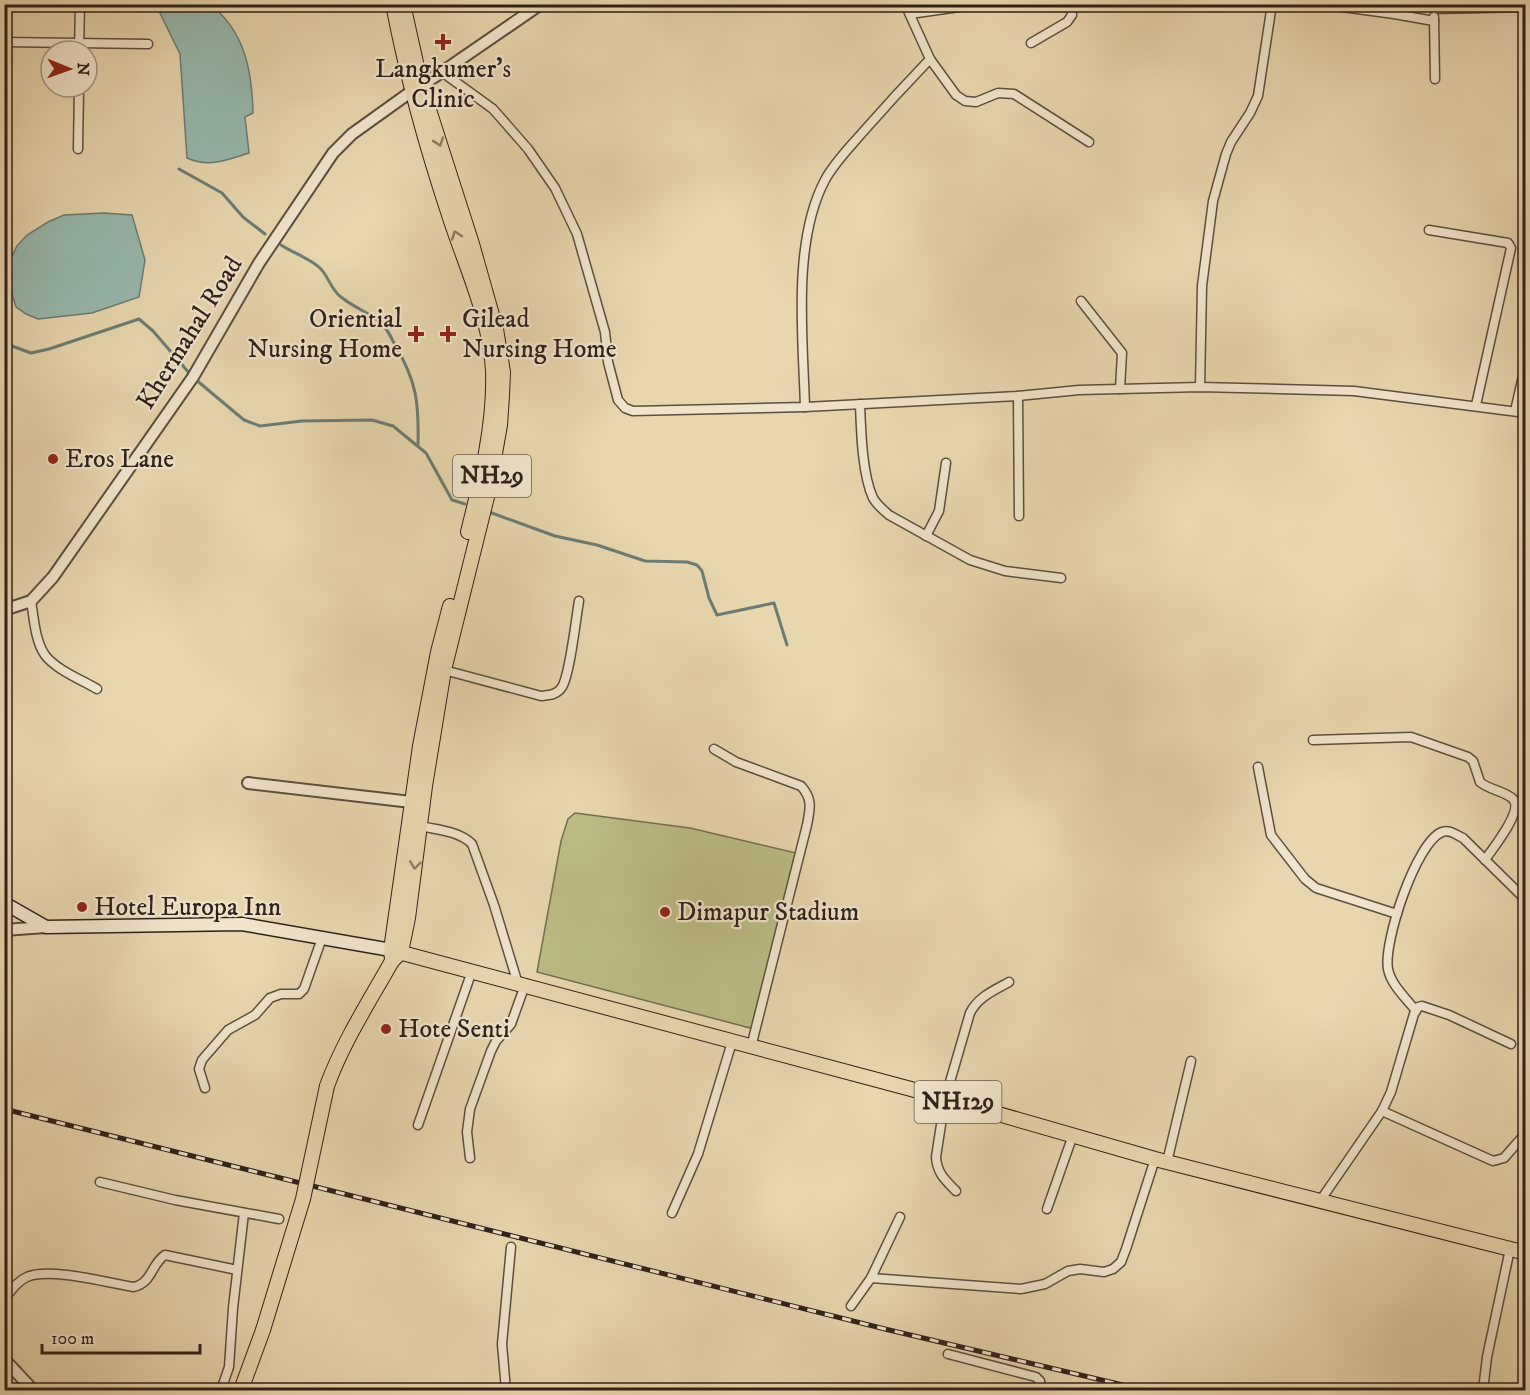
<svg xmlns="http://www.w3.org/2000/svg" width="1530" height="1395" font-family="'IM FELL DW Pica',serif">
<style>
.green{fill:#bcbc87;stroke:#766e50;stroke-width:1.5}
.water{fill:#97b9ae;stroke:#6d7c72;stroke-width:1.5}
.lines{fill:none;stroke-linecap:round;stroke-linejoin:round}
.stream{stroke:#6d7c72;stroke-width:3}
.minor-casing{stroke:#5d4e3e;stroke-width:11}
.tertiary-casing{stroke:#5d4e3e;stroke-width:14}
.secondary-casing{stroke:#2f2018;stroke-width:15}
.primary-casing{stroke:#2f2018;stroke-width:16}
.trunk-casing{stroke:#2f2018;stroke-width:16}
.minor{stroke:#f0e4cb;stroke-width:8}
.tertiary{stroke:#f0e4cb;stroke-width:10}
.secondary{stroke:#f0e4cb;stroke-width:12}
.primary{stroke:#e8d6af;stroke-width:14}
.trunk{stroke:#e8d6af;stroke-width:14}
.rail-casing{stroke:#2f2018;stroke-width:5}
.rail{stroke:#f0e4cb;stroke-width:3;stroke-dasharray:9;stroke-linecap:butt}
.primary-bridge-casing{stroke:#2f2018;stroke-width:16;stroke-linecap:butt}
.primary-bridge{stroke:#e8d6af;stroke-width:14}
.oneway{stroke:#8c7b64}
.poi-dot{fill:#8f2418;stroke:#f0e4cb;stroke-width:2}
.labels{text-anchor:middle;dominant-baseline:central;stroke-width:4.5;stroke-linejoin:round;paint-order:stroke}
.shield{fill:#f0e4cb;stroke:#695b4e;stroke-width:1.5}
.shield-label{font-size:24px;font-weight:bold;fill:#2f2018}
.poi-label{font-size:26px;fill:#2f2018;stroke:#f0e4cb;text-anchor:start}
.street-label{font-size:26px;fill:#2f2018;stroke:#f0e4cb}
</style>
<rect width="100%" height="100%" fill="#e8d6af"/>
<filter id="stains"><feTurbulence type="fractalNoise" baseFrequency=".00333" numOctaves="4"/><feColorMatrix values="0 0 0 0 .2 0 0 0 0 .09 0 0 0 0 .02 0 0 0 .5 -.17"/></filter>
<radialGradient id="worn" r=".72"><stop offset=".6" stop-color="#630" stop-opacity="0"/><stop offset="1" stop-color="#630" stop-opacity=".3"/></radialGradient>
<!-- green -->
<path class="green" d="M575 813 690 828 796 853 754 1029 537 972 561 841 568 819Z"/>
<!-- water -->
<g class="water">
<path d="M156 5H211C245 32 252 71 253 113L245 117 249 153C227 160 209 168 187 158L180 54Z"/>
<path d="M104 213 132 215 145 260 139 297 92 313 38 319 26 314 16 307 6 274 10 260 17 246 27 235 48 222 64 215Z"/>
</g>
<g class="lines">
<!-- stream -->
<g class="stream">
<path d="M179 169 222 193 243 217 265 234"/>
<path d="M281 245C293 253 309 258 320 268 329 277 331 290 341 297 353 307 368 312 380 322 387 328 391 337 395 345 417 382 419 403 418 445"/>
<path d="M4 343 31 353 49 349 139 319 153 331 190 374"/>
<path d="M195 379 244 420 260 426 302 421 372 420 393 426 426 453 452 500 465 504"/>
<path d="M489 512 555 536 597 545 645 561 687 562 697 565 702 571 709 598 717 615 774 603 787 645"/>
</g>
<!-- minor casing -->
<g class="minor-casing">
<g id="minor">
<path d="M905 4 930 59 956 95 965 101 976 102 998 93 1014 94 1089 142"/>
<path d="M1320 4 1394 14 1434 21"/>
<path d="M1434 9 1526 7"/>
<path d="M910 14 980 4"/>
<path d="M1434 17 1435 79"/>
<path d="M4 42 148 44"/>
<path d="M1031 43 1067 22 1072 15 1071 4"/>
<path d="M79 51 80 4"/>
<path d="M442 72 493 109 528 149 555 188 577 234 605 332 608 362 618 400 625 408 633 411 805 407 1018 396 1079 390 1200 387 1354 391 1526 413"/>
<path d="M78 149 79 87"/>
<path d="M1429 230 1508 243 1511 248 1476 405"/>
<path d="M1081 301 1122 353 1120 389"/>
<path d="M1200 387 1202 286 1213 201 1226 154 1231 142 1250 113 1258 96 1272 4"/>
<path d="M1018 396 1019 516"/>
<path d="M860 404C861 430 862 474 873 498 877 505 883 510 889 515L970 560 1005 571 1061 578"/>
<path d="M805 407C803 338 792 242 825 180 834 163 849 148 862 133 884 108 907 83 930 59"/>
<path d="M1515 411 1526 363"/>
<path d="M926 536 939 511 946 463"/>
<path d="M31 601C34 618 35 641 45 655 55 669 82 680 97 689"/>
<path d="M444 670 541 696C549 695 557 695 562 687 570 674 576 618 579 601"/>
<path d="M1313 740 1411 737 1468 757 1473 761 1480 782C1489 790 1505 791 1513 799 1524 811 1492 849 1485 860"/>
<path d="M714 749 736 762 801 786C813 799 810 809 807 825L751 1047"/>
<path d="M1258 767 1271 835 1305 879 1316 888 1397 914"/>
<path d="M420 826C438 830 459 831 472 844L494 905 518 984"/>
<path d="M1416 1011C1406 998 1391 985 1388 969 1383 943 1416 842 1442 832 1450 829 1456 835 1463 838L1526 900"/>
<path d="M205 1088 199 1069 202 1060 228 1030 255 1015 270 998 281 994H299L304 989 322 938"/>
<path d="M1382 1111 1493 1161 1504 1158 1526 1133"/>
<path d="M418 1125 472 971"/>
<path d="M470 1158 467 1132 470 1109 491 1051 496 1041 511 1024 525 985"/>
<path d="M1167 1162 1191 1061"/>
<path d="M100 1182 175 1200 279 1219"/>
<path d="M956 1191C945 1180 937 1173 936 1157L945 1099 970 1013C978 997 993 991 1009 982"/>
<path d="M1320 1201 1382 1111 1391 1092 1414 1014 1418 1007 1422 1006 1449 1015 1511 1044"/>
<path d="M1047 1209 1073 1135"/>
<path d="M672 1213 698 1154 732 1042"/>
<path d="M871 1278 1021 1289 1045 1284 1068 1271 1080 1269 1104 1272 1113 1269 1121 1262 1126 1249 1155 1159"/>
<path d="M4 1299C11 1291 17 1281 27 1277 49 1267 109 1283 133 1287 152 1284 151 1264 165 1255L237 1270"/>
<path d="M851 1306 871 1278 900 1217"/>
<path d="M948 1354 1036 1377 1040 1381 1041 1390"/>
<path d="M221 1390 229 1367 233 1308 244 1213"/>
<path d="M506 1390 502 1344 511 1247"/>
<path d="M1483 1390 1487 1357 1510 1249"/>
</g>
</g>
<!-- tertiary casing -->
<g class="tertiary-casing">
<g id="tertiary">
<path d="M4 610 31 601 53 577 193 377 259 263 333 153 352 134 412 91 442 72 541 4"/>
<path d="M248 783 411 802"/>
<path d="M4 930 46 927"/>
<path d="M4 1359 33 1390"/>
</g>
</g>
<!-- secondary casing -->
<g class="secondary-casing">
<path id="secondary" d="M4 903 46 927 242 924 391 950"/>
</g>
<!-- primary casing -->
<g class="primary-casing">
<g id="primary">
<path d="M327 1086C343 1042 369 1002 392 961"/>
<path d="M241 1390 263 1330"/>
</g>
</g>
<!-- trunk casing -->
<g class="trunk-casing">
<g id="trunk">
<path d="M393 4C407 78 427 149 451 221 467 269 490 319 493 370 495 424 481 480 468 532"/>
<path d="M391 950 911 1089 1155 1159 1526 1253"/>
<path d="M392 959 391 950 420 746 438 652 450 606"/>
<path d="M392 961 401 952 408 918 425 786 444 670 488 493 500 425 502 396 503 372 496 329 472 244 421 85 403 4"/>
</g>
</g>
<!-- minor -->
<use href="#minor" class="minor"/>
<!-- tertiary -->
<use href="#tertiary" class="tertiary"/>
<!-- secondary -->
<use href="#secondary" class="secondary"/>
<!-- primary -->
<use href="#primary" class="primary"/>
<!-- trunk -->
<use href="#trunk" class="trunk"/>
<!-- rail casing -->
<g class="rail-casing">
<path id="rail" d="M4 1109 889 1330 1144 1390"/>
</g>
<!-- rail -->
<use href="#rail" class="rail"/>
<!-- primary-bridge casing -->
<g class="primary-bridge-casing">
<path id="primary-bridge" d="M263 1330 303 1199 327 1086"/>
</g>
<!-- primary-bridge -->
<use href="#primary-bridge" class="primary-bridge"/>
</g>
<!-- one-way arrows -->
<defs><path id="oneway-chevron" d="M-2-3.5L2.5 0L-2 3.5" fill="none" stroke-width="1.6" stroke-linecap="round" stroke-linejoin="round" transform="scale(1.5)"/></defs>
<g class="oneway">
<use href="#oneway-chevron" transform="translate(439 142) rotate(71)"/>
<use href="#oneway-chevron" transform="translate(456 235) rotate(-109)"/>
<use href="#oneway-chevron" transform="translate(415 865) rotate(97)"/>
</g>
<!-- markers -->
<g class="poi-dot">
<path d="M440 33h6v6h6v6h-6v6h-6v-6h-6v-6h6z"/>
<path d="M413 325h6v6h6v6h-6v6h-6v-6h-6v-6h6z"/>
<path d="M445 325h6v6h6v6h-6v6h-6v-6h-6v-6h6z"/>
<circle cx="53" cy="459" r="6"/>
<circle cx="82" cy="907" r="6"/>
<circle cx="665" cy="912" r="6"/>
<circle cx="386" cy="1029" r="6"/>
</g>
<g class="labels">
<!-- shield labels -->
<g class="shield">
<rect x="453" y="455" width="78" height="42" rx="4.5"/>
<rect x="914.5" y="1081" width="87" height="42" rx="4.5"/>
</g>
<g class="shield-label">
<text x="492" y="476">NH29</text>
<text x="958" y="1102">NH129</text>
</g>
<!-- poi labels -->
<g class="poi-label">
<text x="443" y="69" text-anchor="middle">Langkumer's<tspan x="443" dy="30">Clinic</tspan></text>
<text x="402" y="319" text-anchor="end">Oriential<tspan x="402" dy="30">Nursing Home</tspan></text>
<text x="462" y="319">Gilead<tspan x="462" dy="30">Nursing Home</tspan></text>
<text x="65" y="459">Eros Lane</text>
<text x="94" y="907">Hotel Europa Inn</text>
<text x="677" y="912">Dimapur Stadium</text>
<text x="398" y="1029">Hote Senti</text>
</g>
<!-- street labels -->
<g class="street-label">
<text transform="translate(190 333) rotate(-58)">Khermahal Road</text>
</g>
</g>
<!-- margin -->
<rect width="1530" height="1395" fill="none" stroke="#e8d6af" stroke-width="24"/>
<rect x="6" y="6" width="1518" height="1383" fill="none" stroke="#2f2018" stroke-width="3"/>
<rect x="12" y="12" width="1506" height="1371" fill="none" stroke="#2f2018" stroke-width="1.5"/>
<!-- north arrow -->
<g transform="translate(69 69) rotate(91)"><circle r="28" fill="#f0e4cb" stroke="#a39683" stroke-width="1.5"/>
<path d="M0-4.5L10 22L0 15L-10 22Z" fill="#8f2418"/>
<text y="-9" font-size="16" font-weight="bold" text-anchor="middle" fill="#2f2018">N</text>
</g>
<!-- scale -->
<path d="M42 1344v9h158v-9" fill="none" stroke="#2f2018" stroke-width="3"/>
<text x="51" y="1344" font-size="18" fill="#2f2018" stroke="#f0e4cb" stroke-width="4.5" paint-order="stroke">100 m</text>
<rect width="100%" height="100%" filter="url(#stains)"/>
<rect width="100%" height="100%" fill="url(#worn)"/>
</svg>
